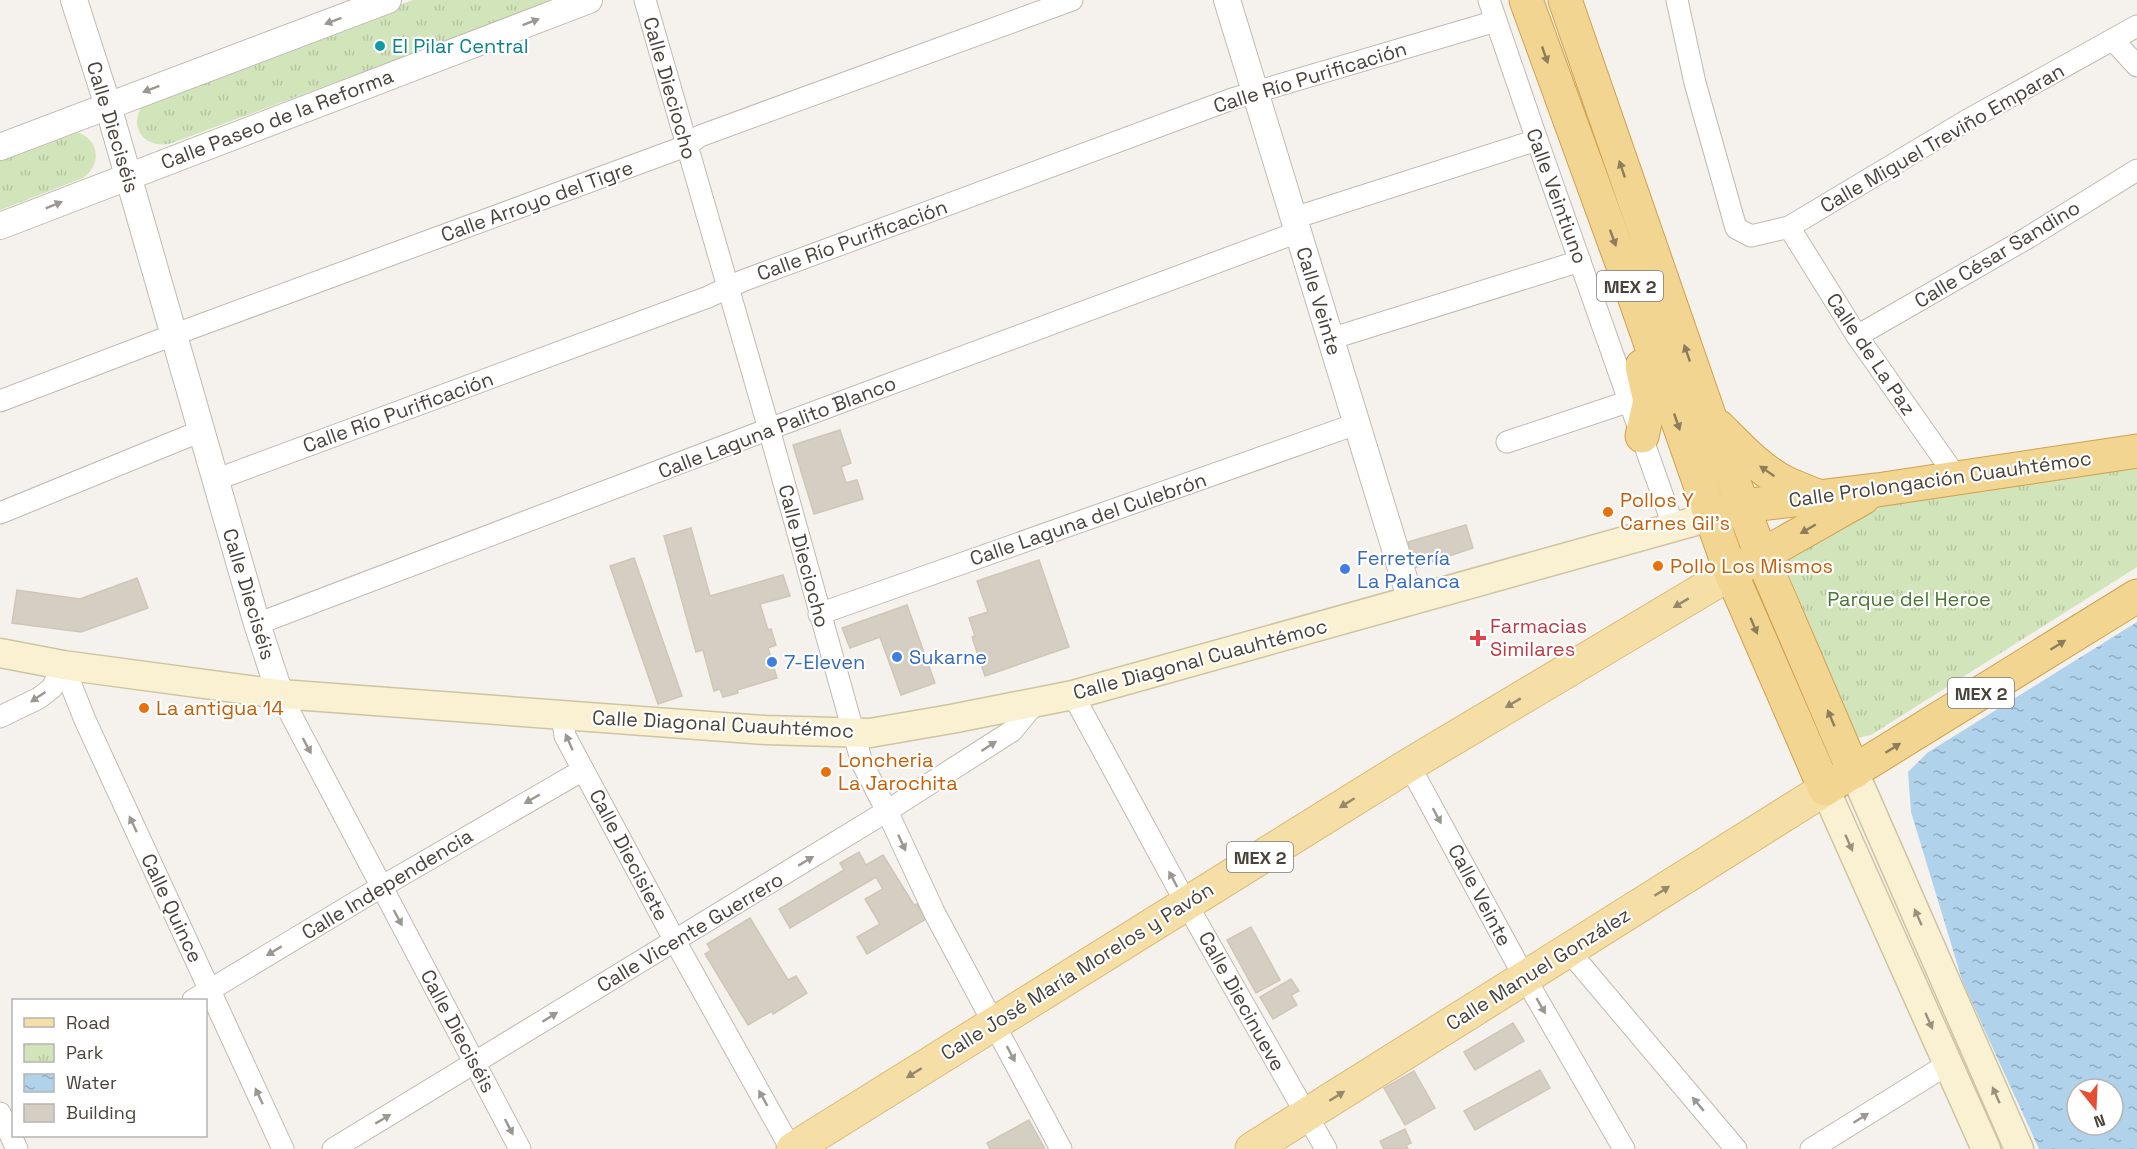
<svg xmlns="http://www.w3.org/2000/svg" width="2137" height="1149" font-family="'Space Grotesk',sans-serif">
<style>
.park{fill:url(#park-tufts)}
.water{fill:url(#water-ripples);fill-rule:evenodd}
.building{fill:#d5cec3;stroke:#d0c6b7;stroke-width:1.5}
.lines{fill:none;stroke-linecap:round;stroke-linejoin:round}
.minor-casing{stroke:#c0bab0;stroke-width:23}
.tertiary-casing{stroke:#c0bab0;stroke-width:28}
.secondary-casing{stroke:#cfc4a1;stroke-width:31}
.primary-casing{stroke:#d9bc76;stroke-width:35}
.trunk-casing{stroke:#cfa04c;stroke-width:35}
.minor{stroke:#fff;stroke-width:21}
.tertiary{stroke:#fff;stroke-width:26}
.secondary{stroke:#faf1d2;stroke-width:28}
.primary{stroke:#f5dfa6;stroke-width:33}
.trunk{stroke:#f2d591;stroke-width:33}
.oneway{fill:#9b9893}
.oneway2{fill:#8d7d5d}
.oneway3{fill:#96896b}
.oneway4{fill:#99917f}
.culture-dot{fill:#0f9aa8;stroke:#fff;stroke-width:2}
.food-dot{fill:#e8710a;stroke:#fff;stroke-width:2}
.shop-dot{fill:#3f7fe0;stroke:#fff;stroke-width:2}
.health-dot{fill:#e0444e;stroke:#fff;stroke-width:2}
.labels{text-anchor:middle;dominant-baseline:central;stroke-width:4.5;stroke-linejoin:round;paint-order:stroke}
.shield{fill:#fff;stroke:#807b76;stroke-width:1.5}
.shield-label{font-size:18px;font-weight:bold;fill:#49433b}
.culture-label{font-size:20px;fill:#0d838f;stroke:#fff;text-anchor:start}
.street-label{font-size:20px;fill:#49433b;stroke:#fff}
.food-label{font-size:20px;fill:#c56008;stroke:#fff;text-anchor:start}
.shop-label{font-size:20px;fill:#366cbe;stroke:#fff;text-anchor:start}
.park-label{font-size:20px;fill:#4b7633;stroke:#fff}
.health-label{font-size:20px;fill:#be3a42;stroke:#fff;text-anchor:start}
</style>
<defs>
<pattern id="park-tufts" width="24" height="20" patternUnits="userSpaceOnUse" patternTransform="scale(1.5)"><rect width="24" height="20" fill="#d1e4ba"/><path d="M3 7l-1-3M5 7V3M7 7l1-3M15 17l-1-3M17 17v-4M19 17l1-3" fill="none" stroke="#b5c5a1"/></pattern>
<pattern id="water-ripples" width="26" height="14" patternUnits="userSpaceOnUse" patternTransform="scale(1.5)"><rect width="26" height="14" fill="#b0d2ea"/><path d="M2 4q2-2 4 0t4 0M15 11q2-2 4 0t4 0" fill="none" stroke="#91acbf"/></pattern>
</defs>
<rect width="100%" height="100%" fill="#f5f2ed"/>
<!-- park -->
<g class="park">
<path d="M413 0H557L169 144C137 149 125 115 152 97Z"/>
<path d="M73 131C98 136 104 163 83 178L0 210V157Z"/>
<path d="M2137 466V567L1871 735 1857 738 1785 565 1788 559 1881 506Z"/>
</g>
<!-- water -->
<path class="water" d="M2137 622V1149H2039L1963 983 1911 812 1908 772 1927 753ZM2077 1089H2113V1125H2077Z"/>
<!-- building -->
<g class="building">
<path d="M840 430 851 463 841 467 846 483 857 480 863 499 814 514 793 445Z"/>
<path d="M1466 525 1473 548 1416 567 1408 542Z"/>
<path d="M691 528 710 596 783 575 790 596 760 604 768 630 771 629 776 645 768 648 777 678 737 690 738 693 723 697 720 689 714 691 703 650 696 652 664 536Z"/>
<path d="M634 558 682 696 658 704 610 566Z"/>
<path d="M1039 560 1069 647 985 676 972 637 975 636 969 618 988 612 977 581Z"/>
<path d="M137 578 148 608 81 632 12 623 17 590 80 599Z"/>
<path d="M907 605 935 683 901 695 880 637 850 648 842 628Z"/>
<path d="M859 852 866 865 883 855 914 905 917 904 926 919 867 954 857 937 880 924 865 899 883 889 876 877 790 928 779 909 844 870 840 863Z"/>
<path d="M750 918 788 980 796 976 807 993 773 1014 772 1011 748 1025 705 954 711 950 707 944Z"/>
<path d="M1251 927 1280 980 1256 993 1227 940Z"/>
<path d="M1291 979 1299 991 1291 995 1297 1005 1273 1019 1260 997Z"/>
<path d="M1513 1023 1524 1041 1475 1070 1464 1052Z"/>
<path d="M1540 1070 1550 1088 1475 1130 1464 1111Z"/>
<path d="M1414 1071 1435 1108 1405 1125 1384 1088Z"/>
<path d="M1029 1120 1045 1149H990L987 1143Z"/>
<path d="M1405 1129 1411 1143 1406 1145 1408 1149H1384L1380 1141Z"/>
</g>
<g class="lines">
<!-- minor casing -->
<g class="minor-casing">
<g id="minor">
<path d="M645 0 769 429 862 763 887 811 935 914 1061 1149"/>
<path d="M1489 0 1537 140 1674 528"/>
<path d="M1677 0 1695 83 1736 228 1751 236 1789 227 1966 121 2137 26"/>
<path d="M2113 40 2137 66"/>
<path d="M1294 218 1537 140"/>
<path d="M1789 227 1857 336 1957 478"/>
<path d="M1857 336 2029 237 2137 170"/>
<path d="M1330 339 1580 261"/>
<path d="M0 401 173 335 686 146 700 136 1072 0"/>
<path d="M1507 442 1630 401"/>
<path d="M215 480 708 297 742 281 1232 99 1496 21"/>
<path d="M0 513 201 431"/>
<path d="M819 614 1356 424"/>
<path d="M257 624 769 429 1298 232"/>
<path d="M63 665 85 720 283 1149"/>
<path d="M280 694 520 1149"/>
<path d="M1073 695 1186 903 1326 1149"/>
<path d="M562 715 565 736 675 941 791 1149"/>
<path d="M0 717 39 698 52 688 63 665"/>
<path d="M1409 765 1525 978 1624 1149"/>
<path d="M1568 950 1736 1149"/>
<path d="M193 1000 381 887 583 770"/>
<path d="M0 1113 17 1149"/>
<path d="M333 1149 887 811 1012 731 1036 702"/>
<path d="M1811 1149 1948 1064"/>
</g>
</g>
<!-- tertiary casing -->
<g class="tertiary-casing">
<g id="tertiary">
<path d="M74 0 108 106 257 624 280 694"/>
<path d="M1227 0 1411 601"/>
<path d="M0 147 388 0"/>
<path d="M0 226 589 0"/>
</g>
</g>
<!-- secondary casing -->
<g class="secondary-casing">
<g id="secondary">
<path d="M0 653 63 665 280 694 765 730 870 733 951 719 1073 695 1710 517"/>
<path d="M1854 772 2019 1149"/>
<path d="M1825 789 1986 1149"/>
</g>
</g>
<!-- primary casing -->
<g class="primary-casing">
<g id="primary">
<path d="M793 1149 1409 765 1731 573"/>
<path d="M1252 1149 1825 789"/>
</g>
</g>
<!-- trunk casing -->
<g class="trunk-casing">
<g id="trunk">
<path d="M1526 0 1634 296 1731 573 1825 789 2137 596"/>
<path d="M1565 0 1710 418 1761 555 1854 772"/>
<path d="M1642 366 1650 401 1642 436"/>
<path d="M1719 427C1739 447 1759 469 1784 482 1796 488 1808 492 1820 497"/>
<path d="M1724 512 1743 506 1877 490 2137 451"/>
<path d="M1743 566 1863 498"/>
</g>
</g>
<!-- minor -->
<use href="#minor" class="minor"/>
<!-- tertiary -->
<use href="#tertiary" class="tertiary"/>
<!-- secondary -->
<use href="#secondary" class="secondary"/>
<!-- primary -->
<use href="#primary" class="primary"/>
<!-- trunk -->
<use href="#trunk" class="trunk"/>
</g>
<!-- one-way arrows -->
<defs><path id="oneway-solid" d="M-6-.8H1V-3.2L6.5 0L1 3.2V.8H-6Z" transform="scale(1.5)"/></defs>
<g class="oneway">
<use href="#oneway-solid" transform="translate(333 21) rotate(159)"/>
<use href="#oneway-solid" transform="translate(531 22) rotate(-21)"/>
<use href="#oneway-solid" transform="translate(151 89) rotate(159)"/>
<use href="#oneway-solid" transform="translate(54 205) rotate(-22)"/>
<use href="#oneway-solid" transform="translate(38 697) rotate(146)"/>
<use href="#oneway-solid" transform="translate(569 742) rotate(-114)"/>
<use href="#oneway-solid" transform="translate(307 746) rotate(62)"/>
<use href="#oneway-solid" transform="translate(989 746) rotate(-33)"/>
<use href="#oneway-solid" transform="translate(532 799) rotate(150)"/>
<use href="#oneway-solid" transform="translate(1437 816) rotate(62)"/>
<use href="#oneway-solid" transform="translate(133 824) rotate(-115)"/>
<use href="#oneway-solid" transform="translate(902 843) rotate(65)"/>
<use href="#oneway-solid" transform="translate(806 861) rotate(-31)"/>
<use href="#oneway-solid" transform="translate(1173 879) rotate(-118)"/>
<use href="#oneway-solid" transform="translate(398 918) rotate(62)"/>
<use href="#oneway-solid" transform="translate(274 951) rotate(149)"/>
<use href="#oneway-solid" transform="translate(1541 1006) rotate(60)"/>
<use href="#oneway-solid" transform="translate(550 1017) rotate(-32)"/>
<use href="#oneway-solid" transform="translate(1011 1054) rotate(62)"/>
<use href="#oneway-solid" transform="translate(259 1096) rotate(-115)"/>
<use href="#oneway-solid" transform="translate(763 1098) rotate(-119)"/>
<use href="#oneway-solid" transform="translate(1698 1104) rotate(-130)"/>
<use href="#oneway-solid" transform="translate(1861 1118) rotate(-32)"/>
<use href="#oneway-solid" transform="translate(383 1119) rotate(-31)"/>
<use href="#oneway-solid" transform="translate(509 1127) rotate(63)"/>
</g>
<g class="oneway2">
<use href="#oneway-solid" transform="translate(1545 55) rotate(71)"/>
<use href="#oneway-solid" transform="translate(1622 169) rotate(-109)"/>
<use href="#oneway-solid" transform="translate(1613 238) rotate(70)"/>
<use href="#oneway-solid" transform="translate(1687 353) rotate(-109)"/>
<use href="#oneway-solid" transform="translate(1677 422) rotate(71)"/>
<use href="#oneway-solid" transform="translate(1767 471) rotate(-145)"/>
<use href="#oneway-solid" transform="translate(1808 529) rotate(150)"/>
<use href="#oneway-solid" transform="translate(1754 626) rotate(67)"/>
<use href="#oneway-solid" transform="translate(2058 645) rotate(-32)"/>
<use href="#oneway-solid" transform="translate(1831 718) rotate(-113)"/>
<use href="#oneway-solid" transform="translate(1893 748) rotate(-32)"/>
</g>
<g class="oneway3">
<use href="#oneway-solid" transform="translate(1681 603) rotate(149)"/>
<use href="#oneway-solid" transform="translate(1513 703) rotate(149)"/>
<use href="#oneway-solid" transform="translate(1347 803) rotate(148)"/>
<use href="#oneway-solid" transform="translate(1662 891) rotate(-32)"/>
<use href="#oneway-solid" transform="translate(914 1073) rotate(148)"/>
<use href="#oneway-solid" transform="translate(1337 1096) rotate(-32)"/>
</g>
<g class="oneway4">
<use href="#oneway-solid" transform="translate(1849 843) rotate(66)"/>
<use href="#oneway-solid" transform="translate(1918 917) rotate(-114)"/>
<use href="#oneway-solid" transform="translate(1929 1021) rotate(66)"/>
<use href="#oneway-solid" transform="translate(1996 1095) rotate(-114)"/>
</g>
<!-- markers -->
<circle class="culture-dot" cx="380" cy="46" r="6"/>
<g class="food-dot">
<circle cx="1608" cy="512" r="6"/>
<circle cx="1658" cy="566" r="6"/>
<circle cx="144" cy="708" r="6"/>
<circle cx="826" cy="772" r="6"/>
</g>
<g class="shop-dot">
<circle cx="1345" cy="569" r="6"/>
<circle cx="897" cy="657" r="6"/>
<circle cx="772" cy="662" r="6"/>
</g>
<path class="health-dot" d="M1475 629h6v6h6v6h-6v6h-6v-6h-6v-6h6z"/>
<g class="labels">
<!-- shield labels -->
<g class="shield">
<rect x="1597" y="271" width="66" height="30" rx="4.5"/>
<rect x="1948" y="678" width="66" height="30" rx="4.5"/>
<rect x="1227" y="842" width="66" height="30" rx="4.5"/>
</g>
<g class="shield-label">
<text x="1630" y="286">MEX 2</text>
<text x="1981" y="693">MEX 2</text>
<text x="1260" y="857">MEX 2</text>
</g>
<!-- culture labels -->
<g class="culture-label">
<text x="392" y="46">El Pilar Central</text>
</g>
<!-- street labels -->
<g class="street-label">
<text transform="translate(1310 77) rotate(-17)">Calle Río Purificación</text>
<text transform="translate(670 88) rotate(74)">Calle Dieciocho</text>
<text transform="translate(277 119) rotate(-21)">Calle Paseo de la Reforma</text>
<text transform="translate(113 127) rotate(73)">Calle Dieciséis</text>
<text transform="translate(1942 138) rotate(-30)">Calle Miguel Treviño Emparan</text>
<text transform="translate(1557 196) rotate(70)">Calle Veintiuno</text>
<text transform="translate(537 201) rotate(-20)">Calle Arroyo del Tigre</text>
<text transform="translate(852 240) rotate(-20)">Calle Río Purificación</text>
<text transform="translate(1997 254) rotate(-31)">Calle César Sandino</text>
<text transform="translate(1319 301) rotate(73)">Calle Veinte</text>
<text transform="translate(1871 354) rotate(56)">Calle de La Paz</text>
<text transform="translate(398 412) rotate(-20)">Calle Río Purificación</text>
<text transform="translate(777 427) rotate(-21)">Calle Laguna Palito Blanco</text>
<text transform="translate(1940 479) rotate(-8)">Calle Prolongación Cuauhtémoc</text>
<text transform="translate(1088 519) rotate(-19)">Calle Laguna del Culebrón</text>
<text transform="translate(804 556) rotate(75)">Calle Dieciocho</text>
<text transform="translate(249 594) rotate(73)">Calle Dieciséis</text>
<text transform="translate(1200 659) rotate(-15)">Calle Diagonal Cuauhtémoc</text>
<text transform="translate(723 724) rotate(3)">Calle Diagonal Cuauhtémoc</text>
<text transform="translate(629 855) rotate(62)">Calle Diecisiete</text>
<text transform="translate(387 884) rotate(-31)">Calle Independencia</text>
<text transform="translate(1480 895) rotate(62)">Calle Veinte</text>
<text transform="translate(172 908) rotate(65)">Calle Quince</text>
<text transform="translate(690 932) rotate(-31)">Calle Vicente Guerrero</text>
<text transform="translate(1538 969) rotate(-32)">Calle Manuel González</text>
<text transform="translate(1077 971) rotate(-32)">Calle José María Morelos y Pavón</text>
<text transform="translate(1242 1001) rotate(61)">Calle Diecinueve</text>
<text transform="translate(458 1031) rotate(62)">Calle Dieciséis</text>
</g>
<!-- food labels -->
<g class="food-label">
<text x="1620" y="500">Pollos Y<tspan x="1620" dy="23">Carnes Gil's</tspan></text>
<text x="1670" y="566">Pollo Los Mismos</text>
<text x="156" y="708">La antigua 14</text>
<text x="838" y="760">Loncheria<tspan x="838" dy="23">La Jarochita</tspan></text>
</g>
<!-- shop labels -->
<g class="shop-label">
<text x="1357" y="558">Ferretería<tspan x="1357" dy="23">La Palanca</tspan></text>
<text x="909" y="657">Sukarne</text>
<text x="784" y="662">7-Eleven</text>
</g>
<!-- park labels -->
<g class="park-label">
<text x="1909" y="599">Parque del Heroe</text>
</g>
<!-- health labels -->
<g class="health-label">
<text x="1490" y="626">Farmacias<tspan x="1490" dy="23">Similares</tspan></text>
</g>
</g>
<!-- legend -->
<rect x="12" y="999" width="195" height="138" fill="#ffffff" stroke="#b6b4b1" stroke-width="1.5"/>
<rect x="24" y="1018" width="30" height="9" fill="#f5dfa6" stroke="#b6b4b1" stroke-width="1.5"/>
<text x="66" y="1029" font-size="18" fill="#49433b">Road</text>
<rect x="24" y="1044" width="30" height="18" fill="url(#park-tufts)" stroke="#b6b4b1" stroke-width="1.5"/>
<text x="66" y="1059" font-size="18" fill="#49433b">Park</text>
<rect x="24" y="1074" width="30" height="18" fill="url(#water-ripples)" stroke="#b6b4b1" stroke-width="1.5"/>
<text x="66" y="1089" font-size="18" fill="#49433b">Water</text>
<rect x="24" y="1104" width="30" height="18" fill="#d5cec3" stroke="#b6b4b1" stroke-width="1.5"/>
<text x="66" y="1119" font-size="18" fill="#49433b">Building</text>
<!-- north arrow -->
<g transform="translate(2095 1107) rotate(162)"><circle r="28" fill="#ffffff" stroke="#b6b4b1" stroke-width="1.5"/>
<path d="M0-4.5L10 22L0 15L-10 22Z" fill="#e55033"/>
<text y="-9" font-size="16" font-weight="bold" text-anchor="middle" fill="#49433b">N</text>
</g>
</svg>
